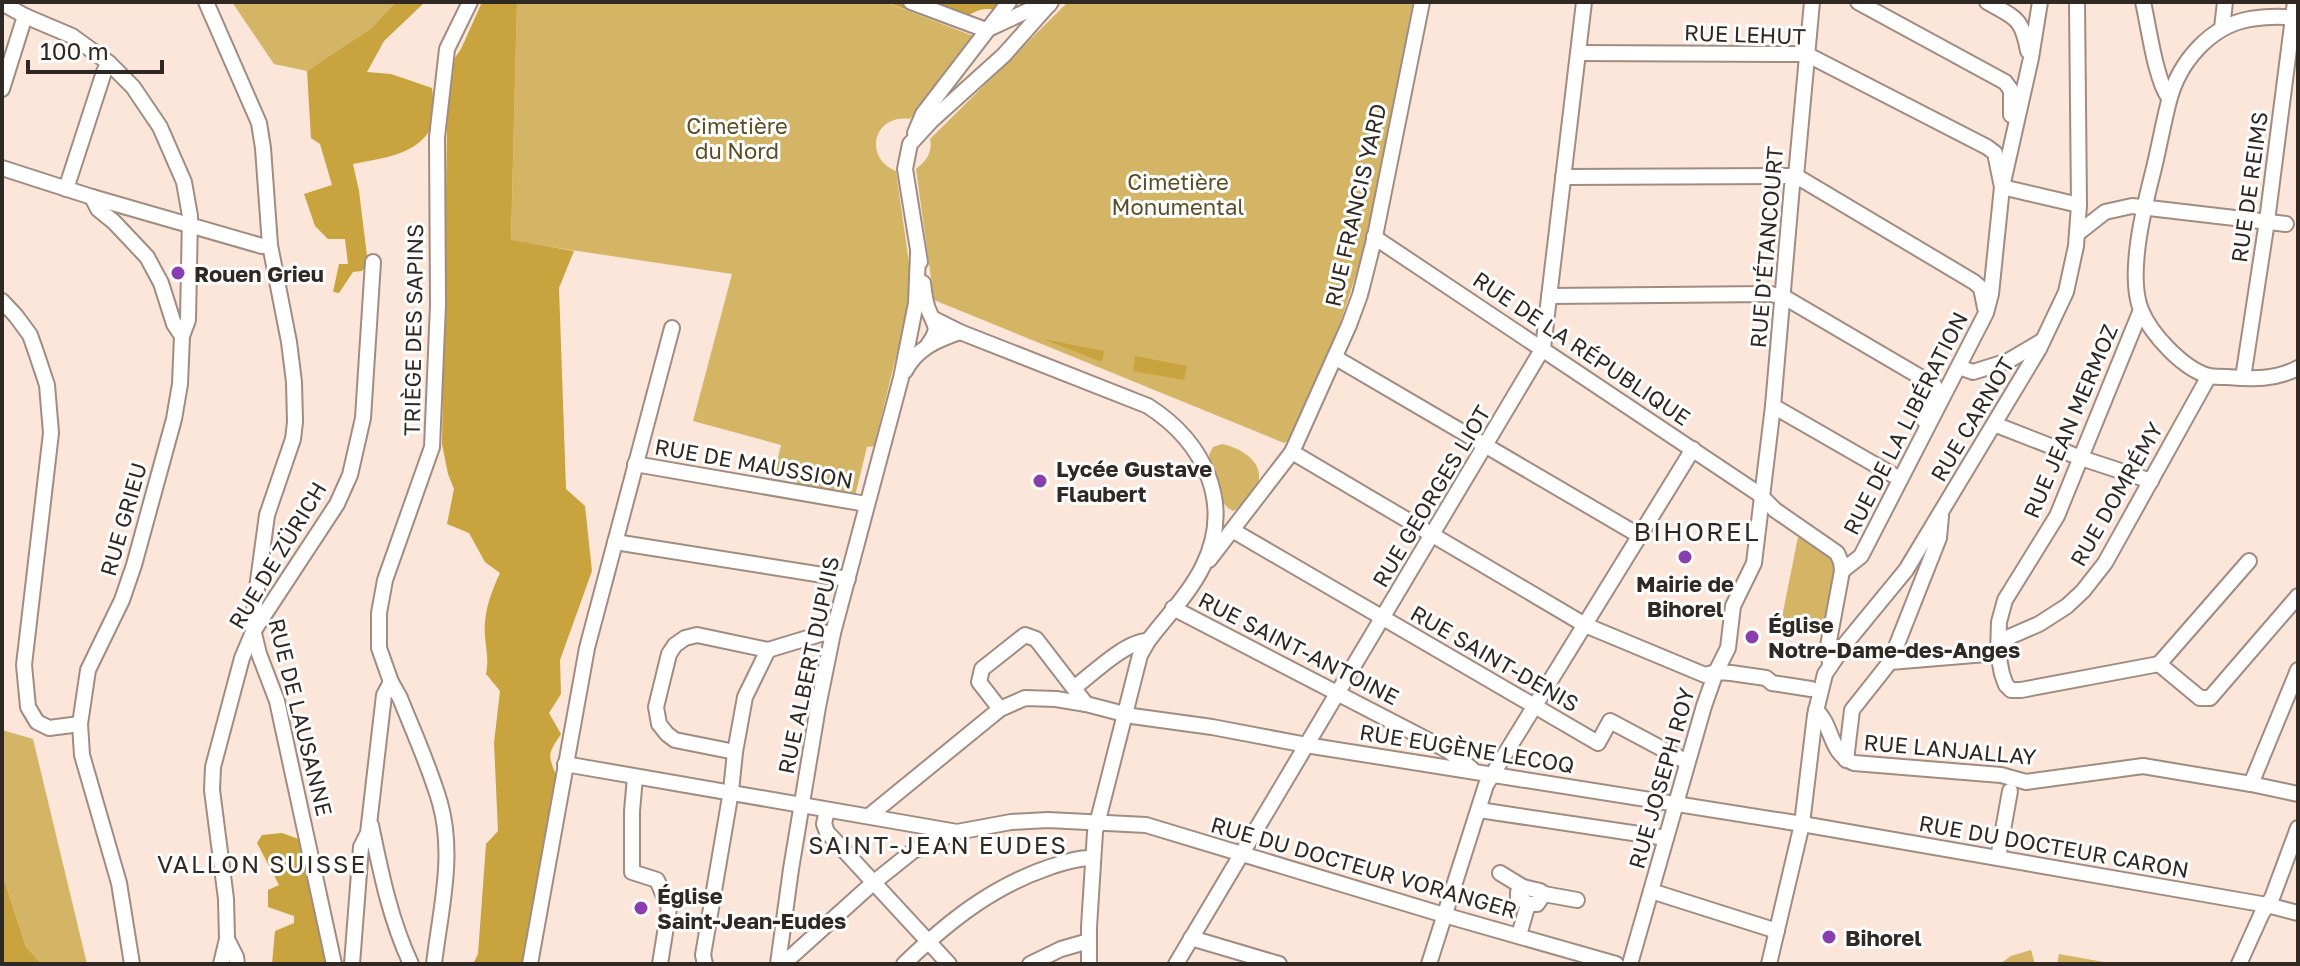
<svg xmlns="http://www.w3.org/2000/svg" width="2300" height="966" font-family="'Golos Text',sans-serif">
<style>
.green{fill:#d4b565}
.forest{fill:#c8a33e}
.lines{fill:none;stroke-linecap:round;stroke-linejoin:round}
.minor-casing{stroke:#a18c81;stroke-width:18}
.minor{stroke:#fff;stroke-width:14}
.poi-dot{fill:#893eaf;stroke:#fff;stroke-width:3}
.labels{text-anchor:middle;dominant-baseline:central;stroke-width:6;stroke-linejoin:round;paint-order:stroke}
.street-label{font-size:22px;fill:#302823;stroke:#fff}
.park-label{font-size:22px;fill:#5c4c23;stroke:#fff}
.poi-label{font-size:22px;font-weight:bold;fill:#302823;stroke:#fff;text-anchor:start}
.neighbourhood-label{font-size:24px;letter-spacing:2px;fill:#302823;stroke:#fff}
.quarter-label{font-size:26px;letter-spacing:2px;fill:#302823;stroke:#fff}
</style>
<rect width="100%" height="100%" fill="#fce5d9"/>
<!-- green -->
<g class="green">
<path d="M232 2H396L372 29 307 71 274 64Z"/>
<path d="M517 2H885L976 37 910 119C873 114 863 158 896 171L912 284 910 300 874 446 867 447 855 496 797 486V479L774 475 781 445 693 421 732 274 511 241Z"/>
<path d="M1068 2H1413L1370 231 1332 349 1290 440 1284 443 934 300 916 169C926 161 933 152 930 139Z"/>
<path d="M1222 444C1246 449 1272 468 1252 494 1246 502 1243 507 1233 511 1215 502 1212 473 1209 455L1213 447Z"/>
<path d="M1798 537C1809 544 1829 552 1834 564 1838 575 1827 621 1825 634L1780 627Z"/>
<path d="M2 730 33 739 87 964H42L26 947 2 873Z"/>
<path d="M2031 950 2035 964H2000L2011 956Z"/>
<path d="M2059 954 2115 964H2117H2057Z"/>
</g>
<!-- forest -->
<g class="forest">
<path d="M396 2H425L384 41 367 72 391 74 432 88C433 98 436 111 434 120 424 155 381 158 353 164L359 191 368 264 362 271 353 272 339 293 333 292 339 264H348L345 239H328L315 226 304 194 332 185 320 144 311 138 307 71 371 29Z"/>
<path d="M482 2H517L511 240 574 251 559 288 566 489 585 506 592 571 560 660 561 694 549 713 561 734C548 754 547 754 557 777L523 964H473L478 954 486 844 498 831 494 743 500 691 486 674C489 660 486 650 485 636 483 614 491 592 500 573L485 562 469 533 447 524 454 489 448 474 442 444 447 126 452 62 461 49Z"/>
<path d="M886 2H1003L996 10C978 6 967 15 955 28Z"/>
<path d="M1043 339 1104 351 1102 362Z"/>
<path d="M1135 356 1187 366 1184 380 1133 371Z"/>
<path d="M282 833 304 841 327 964H272L275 931 294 923V916L268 907V890L279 885 257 843 262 835Z"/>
<path d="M2 873 26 947 42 964H2Z"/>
</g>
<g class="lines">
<!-- minor casing -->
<g class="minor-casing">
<g id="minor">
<path d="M206 2 259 123 263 148 270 245 289 342 294 382 295 422 293 439 267 515 252 625 259 654 277 701 334 964"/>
<path d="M911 2 986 30 1040 5H1049"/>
<path d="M1858 2 2005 82 2011 90V115"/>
<path d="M1987 2C2015 18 2022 17 2028 51"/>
<path d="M2143 2C2149 28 2155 78 2169 98"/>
<path d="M2 3 25 16 72 36 109 63 133 87 160 127 184 182 190 216 188 320 182 336"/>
<path d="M2298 19C2284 15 2264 17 2250 19 2210 26 2179 62 2169 101 2163 124 2159 148 2153 172 2144 207 2127 275 2141 310 2151 334 2183 369 2209 376 2215 377 2222 377 2227 377 2253 379 2275 380 2298 368"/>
<path d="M2222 28 2225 2"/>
<path d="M1578 53 1806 54 1987 147 1995 153 2002 187 2079 205"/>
<path d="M2 89 25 16"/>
<path d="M915 133 923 114 1009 2"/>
<path d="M2 168 92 197 262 246 270 245"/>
<path d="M1563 177 1796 176 1974 282 1981 288 1985 308"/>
<path d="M66 189 104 72 109 63"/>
<path d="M92 197 98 209 114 222 147 257 161 283 174 324 182 336 180 384 174 419 134 565 122 600 88 670 80 724 82 755 119 883 132 964"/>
<path d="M2077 234 2105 212 2132 206 2286 224"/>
<path d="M1374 237 1759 494 1775 510 1837 553 1841 562 1842 571 1828 646 1830 664"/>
<path d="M920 262 905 169 910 144 932 120 1004 55 1051 2"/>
<path d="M923 283C924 291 925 301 928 309 936 328 940 328 928 345"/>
<path d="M1549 296 1771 294 1784 297 1934 385 1924 420 1926 422"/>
<path d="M2 301 16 316 30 335 36 352 47 385 51 433 24 665 28 707 37 722 49 728 80 724"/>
<path d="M2141 310 2057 516 2005 600 1999 622 1998 653 2002 674 2006 685 2011 690H2021L2159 664 2200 698H2210L2298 596"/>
<path d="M934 319 960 332 1148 406C1204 442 1234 503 1203 566 1190 593 1166 617 1148 641L1140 655 1095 832 1089 927V964"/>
<path d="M1336 358 1640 536"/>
<path d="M1959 367 1973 372 2008 361 2042 341"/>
<path d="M905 371C917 348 937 340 960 332"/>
<path d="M2243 378 2267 221 2295 2"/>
<path d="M1773 406 1900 479"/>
<path d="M1994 424 2081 458 2151 481"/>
<path d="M1292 452 1585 625 1705 675 1716 672 1731 673 1766 678 1772 683 1811 689"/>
<path d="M635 464 866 504"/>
<path d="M1232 530 1598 743 1610 721 1687 762"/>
<path d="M615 542 848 579"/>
<path d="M1209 560 1292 452 1349 325 1360 295 1375 236 1422 2"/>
<path d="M1842 571 1861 556 1986 313 1991 294 2002 187 2031 58 2040 2"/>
<path d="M1173 608 1447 750 1471 768"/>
<path d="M2000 641 2039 624 2067 606 2083 591 2105 563 2209 376"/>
<path d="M1890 662 1939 538 1941 516"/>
<path d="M2159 664 2249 561"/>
<path d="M1074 688C1091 675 1127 640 1148 641"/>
<path d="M1000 709 979 682 982 669 1025 635 1036 639 1086 704"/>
<path d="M1816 710C1833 725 1829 754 1854 763L2001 775 2026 782 2143 766 2251 784 2298 794"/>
<path d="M735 752 675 740 667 734 659 724 656 707 669 654 675 645 685 638 697 635 768 650"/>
<path d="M1846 760 1852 710 1890 662 1998 653"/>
<path d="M565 764 957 832"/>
<path d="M635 777 632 811V872L657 880 669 908 660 964"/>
<path d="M2251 784 2298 670"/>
<path d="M827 810 824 824 827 832 949 964"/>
<path d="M1479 810 1666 838"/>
<path d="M869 816 1000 709 1025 698 1056 699 1086 704 1132 716 1212 727 1312 746 1802 824 2267 905 2298 913"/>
<path d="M371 825C381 873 390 919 411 964"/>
<path d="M1998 858 2010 791"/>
<path d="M1500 873 1523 887"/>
<path d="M1651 891 1777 931"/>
<path d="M1544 894 1577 900"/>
<path d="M1519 935 1528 904 1518 897V892L1523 887 1540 891 1544 894 1537 904H1528"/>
<path d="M1191 938 1279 964"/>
<path d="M227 939 236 957 237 964"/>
<path d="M221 964 227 939 226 899 212 790 213 767 242 658 253 632 337 504 350 475 363 418 373 262"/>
<path d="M352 964 361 847 368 833 384 695 391 682"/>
<path d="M434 964C440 912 455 856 440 803 430 768 414 733 400 698L391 682 379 648V613L385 580 432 447 438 305 437 137 447 49 470 2"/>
<path d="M530 964 587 648 672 328"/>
<path d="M705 964 703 955 731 791 735 752 745 697 768 650 824 633H833"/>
<path d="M778 964 791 869 818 707 833 633 901 378 916 303 918 254"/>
<path d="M783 964 873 883 913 851 957 832 1011 822 1048 820 1146 825 1444 915 1616 964"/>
<path d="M904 964C948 922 991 887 1050 867 1063 863 1078 857 1093 858"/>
<path d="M1030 964 1061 949 1089 941"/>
<path d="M1176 964 1543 348 1584 2"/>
<path d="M1429 964 1486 785 1693 449"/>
<path d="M1630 964 1704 706 1716 672 1728 648 1733 606 1754 563 1773 406 1792 186 1796 176 1812 2"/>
<path d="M1769 964 1802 824 1815 715 1825 674 1846 643 1906 570 2039 349 2066 292 2076 246 2079 205 2077 2"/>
<path d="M2239 964 2262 913 2272 898 2298 828"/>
</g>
</g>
<!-- minor -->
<use href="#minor" class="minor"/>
</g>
<!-- markers -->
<g class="poi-dot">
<circle cx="178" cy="273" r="8"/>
<circle cx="1040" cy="481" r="8"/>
<circle cx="1685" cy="557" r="8"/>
<circle cx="1752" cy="637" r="8"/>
<circle cx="641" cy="908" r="8"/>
<circle cx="1829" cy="937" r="8"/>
</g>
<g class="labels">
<!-- street labels -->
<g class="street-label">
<text transform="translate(1745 34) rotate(2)">RUE LEHUT</text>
<text transform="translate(2249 187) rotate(-82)">RUE DE REIMS</text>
<text transform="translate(1355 205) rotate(-77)">RUE FRANCIS YARD</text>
<text transform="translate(1766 247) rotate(-85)">RUE D'ÉTANCOURT</text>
<text transform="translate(413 330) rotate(-89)">TRIÈGE DES SAPINS</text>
<text transform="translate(1582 348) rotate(34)">RUE DE LA RÉPUBLIQUE</text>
<text transform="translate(1972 419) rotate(-59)">RUE CARNOT</text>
<text transform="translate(2070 421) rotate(-67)">RUE JEAN MERMOZ</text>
<text transform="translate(1905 423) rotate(-63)">RUE DE LA LIBÉRATION</text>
<text transform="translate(754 463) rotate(10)">RUE DE MAUSSION</text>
<text transform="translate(2116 494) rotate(-60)">RUE DOMRÉMY</text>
<text transform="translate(1431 496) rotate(-59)">RUE GEORGES LIOT</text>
<text transform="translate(123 519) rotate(-74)">RUE GRIEU</text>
<text transform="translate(277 555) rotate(-59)">RUE DE ZÜRICH</text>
<text transform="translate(1299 648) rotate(27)">RUE SAINT-ANTOINE</text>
<text transform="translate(1495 658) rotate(30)">RUE SAINT-DENIS</text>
<text transform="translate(808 665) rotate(-78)">RUE ALBERT DUPUIS</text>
<text transform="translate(301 717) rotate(76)">RUE DE LAUSANNE</text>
<text transform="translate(1467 748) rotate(9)">RUE EUGÈNE LECOQ</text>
<text transform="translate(1950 749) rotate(5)">RUE LANJALLAY</text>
<text transform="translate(1661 778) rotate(-74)">RUE JOSEPH ROY</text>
<text transform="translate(2054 846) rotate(10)">RUE DU DOCTEUR CARON</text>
<text transform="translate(1364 867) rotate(16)">RUE DU DOCTEUR VORANGER</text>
</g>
<!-- park labels -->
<g class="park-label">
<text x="737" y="125">Cimetière<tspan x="737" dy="25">du Nord</tspan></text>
<text x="1178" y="181">Cimetière<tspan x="1178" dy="25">Monumental</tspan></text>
</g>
<!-- poi labels -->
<g class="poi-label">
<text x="194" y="273">Rouen Grieu</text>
<text x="1056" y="468">Lycée Gustave<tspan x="1056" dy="25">Flaubert</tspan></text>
<text x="1685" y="583" text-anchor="middle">Mairie de<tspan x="1685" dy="25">Bihorel</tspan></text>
<text x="1768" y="624">Église<tspan x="1768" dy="25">Notre-Dame-des-Anges</tspan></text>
<text x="657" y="895">Église<tspan x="657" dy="25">Saint-Jean-Eudes</tspan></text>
<text x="1845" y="937">Bihorel</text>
</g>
<!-- neighbourhood labels -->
<g class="neighbourhood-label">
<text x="938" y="844">SAINT-JEAN EUDES</text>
<text x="262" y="863">VALLON SUISSE</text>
</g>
<!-- quarter labels -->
<g class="quarter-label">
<text x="1697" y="531">BIHOREL</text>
</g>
</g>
<!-- border -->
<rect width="2300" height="966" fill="none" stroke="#302823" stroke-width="8"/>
<!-- scale -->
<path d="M28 60v12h134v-12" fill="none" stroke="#302823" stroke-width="4"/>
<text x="40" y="60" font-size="24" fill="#302823" stroke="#ffffff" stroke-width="6" paint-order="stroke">100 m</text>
</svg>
